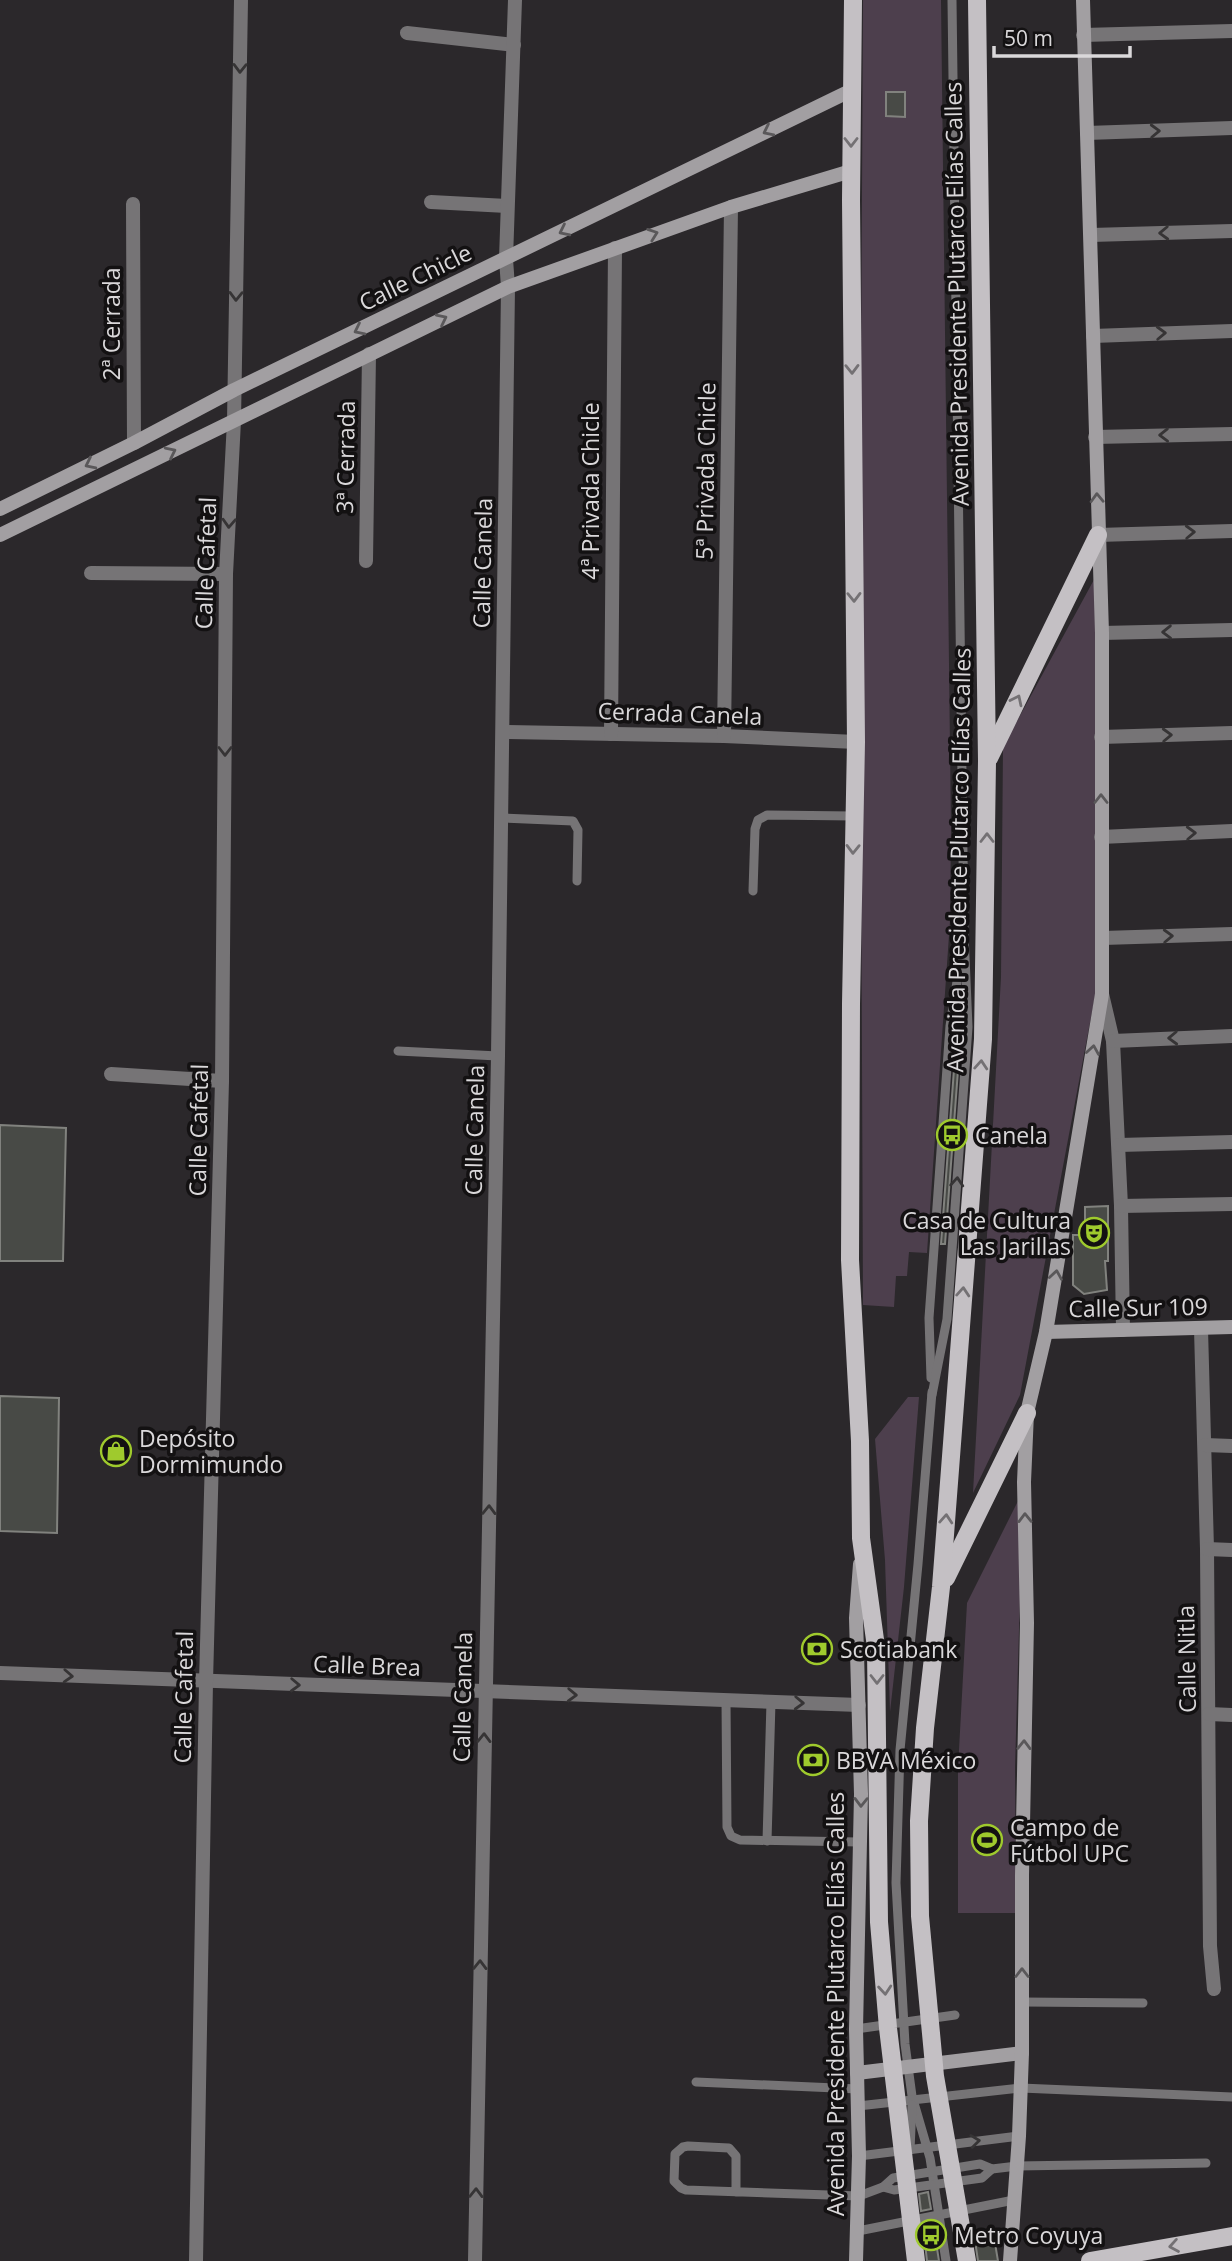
<svg xmlns="http://www.w3.org/2000/svg" width="1232" height="2261" font-family="'Open Sans',sans-serif">
<style>
.green{fill:#4d3f4d}
.building{fill:#484a46;stroke:#81827e;stroke-width:2}
.lines{fill:none;stroke-linecap:round;stroke-linejoin:round}
.lane{stroke:#767476;stroke-width:9}
.street{stroke:#767476;stroke-width:14}
.secondary{stroke:#a29fa2;stroke-width:14}
.primary{stroke:#c4c0c4;stroke-width:18}
.oneway{stroke:#363435}
.oneway2{stroke:#5a585a}
.oneway3{stroke:#747174}
.labels{text-anchor:middle;dominant-baseline:central;stroke-width:7;stroke-linejoin:round;paint-order:stroke}
.street-label{font-size:23px;fill:#dad8da;stroke:#131112}
.poi-label{font-size:23px;fill:#dad8da;stroke:#131112;text-anchor:start}
</style>
<rect width="100%" height="100%" fill="#2b282b"/>
<!-- green -->
<g class="green">
<path d="M863 0H941L951 829 950 921 927 1253 909 1252 907 1276H896L894 1307 863 1305 860 576Z"/>
<path d="M1096 576 1095 996 1020 1395 973 1493 1001 977 1003 747Z"/>
<path d="M908 1397H919L904 1587 890 1712 885 1560 875 1439Z"/>
<path d="M1023 1491 1015 1768 1016 1913H958V1768L967 1603Z"/>
</g>
<!-- building -->
<g class="building">
<path d="M886 92H905V117L886 116Z"/>
<path d="M957 1029 961 1030 945 1244H941Z"/>
<path d="M0 1125 66 1128 63 1261H0Z"/>
<path d="M1108 1206V1261H1105L1107 1290 1084 1294 1073 1285V1235H1085V1207Z"/>
<path d="M0 1396 59 1398 57 1533 0 1531Z"/>
<path d="M928 2192 931 2209 921 2211 919 2194Z"/>
<path d="M933 2223 939 2261H927L923 2225Z"/>
<path d="M993 2231 998 2261H978L974 2234Z"/>
</g>
<g class="lines">
<!-- lane -->
<g class="lane">
<path d="M502 818 573 821 578 830 577 881"/>
<path d="M753 891 755 829 758 820 767 815 854 816"/>
<path d="M398 1051 498 1056"/>
<path d="M931 1378 929 1318 950 1026 961 956"/>
<path d="M932 1392 918 1564 900 1750 896 1883 905 2044 912 2096 930 2158 946 2261"/>
<path d="M932 1395 947 1319 968 1027 964 933 952 0"/>
<path d="M726 1700 727 1827 731 1836 740 1840 859 1842"/>
<path d="M767 1841 771 1702"/>
<path d="M1023 2002 1143 2003"/>
<path d="M856 2029 955 2015"/>
<path d="M696 2082 858 2089"/>
<path d="M858 2106 1021 2088 1232 2097"/>
<path d="M910 2150 912 2105"/>
<path d="M859 2156 1019 2136"/>
<path d="M883 2187 894 2190 982 2178 992 2169"/>
<path d="M736 2192V2156L729 2148 688 2146 683 2147 675 2154 674 2181 681 2188 686 2190 859 2196 883 2187 893 2178 980 2164 992 2169 1017 2166 1206 2163"/>
<path d="M858 2231 1014 2200"/>
</g>
<!-- street -->
<g class="street">
<path d="M407 33 514 45"/>
<path d="M1083 35 1232 31"/>
<path d="M1087 133 1232 128"/>
<path d="M431 202 507 206"/>
<path d="M133 204 134 443"/>
<path d="M1091 235 1232 231"/>
<path d="M1093 336 1232 331"/>
<path d="M1095 437 1232 434"/>
<path d="M1098 535 1232 531"/>
<path d="M366 561 369 354"/>
<path d="M91 573 226 574"/>
<path d="M1102 633 1232 630"/>
<path d="M503 732 724 736 856 742"/>
<path d="M611 734 615 248"/>
<path d="M724 736 731 207"/>
<path d="M1101 737 1232 733"/>
<path d="M1101 837 1232 831"/>
<path d="M1103 938 1232 934"/>
<path d="M1102 994 1113 1041 1121 1206 1123 1330"/>
<path d="M1113 1041 1232 1036"/>
<path d="M111 1074 222 1081"/>
<path d="M1119 1145 1232 1142"/>
<path d="M1121 1206 1232 1204"/>
<path d="M1201 1329 1207 1549 1210 1946 1214 1989"/>
<path d="M1205 1445 1232 1446"/>
<path d="M1207 1549 1232 1550"/>
<path d="M0 1673 859 1705"/>
<path d="M1209 1714 1232 1715"/>
<path d="M196 2261 206 1682 222 1081 226 574 234 421 241 0"/>
<path d="M475 2261 498 1056 508 287 506 259 515 0"/>
</g>
<!-- secondary -->
<g class="secondary">
<path d="M0 509 134 443 234 390 852 90"/>
<path d="M0 535 508 287 731 207 851 171"/>
<path d="M1046 1332 1232 1327"/>
<path d="M857 2073 1022 2053"/>
<path d="M856 2261 859 2156 856 2029 861 1794 856 1618 860 1564"/>
<path d="M1010 2261 1019 2136 1022 2053V1875L1027 1623 1024 1482 1027 1413 1046 1332 1102 994V633L1083 0"/>
</g>
<!-- primary -->
<g class="primary">
<path d="M853 0 851 200 856 742 851 1004 850 1260 860 1441 861 1538 876 1647 879 1922 888 2028 916 2261"/>
<path d="M989 758 1098 535"/>
<path d="M946 1578 1027 1413"/>
<path d="M967 2261 935 2076 920 1916 919 1821 925 1728 941 1587 983 1039 987 761 977 0"/>
<path d="M1090 2261 1232 2236"/>
</g>
</g>
<!-- one-way arrows -->
<defs><path id="oneway-chevron" d="M-2-3.5L2.5 0L-2 3.5" fill="none" stroke-width="1.6" stroke-linecap="round" stroke-linejoin="round" transform="scale(1.75)"/></defs>
<g class="oneway">
<use href="#oneway-chevron" transform="translate(240 68) rotate(91)"/>
<use href="#oneway-chevron" transform="translate(1155 131) rotate(-2)"/>
<use href="#oneway-chevron" transform="translate(1164 233) rotate(178)"/>
<use href="#oneway-chevron" transform="translate(236 296) rotate(91)"/>
<use href="#oneway-chevron" transform="translate(1161 333) rotate(-2)"/>
<use href="#oneway-chevron" transform="translate(1164 435) rotate(179)"/>
<use href="#oneway-chevron" transform="translate(229 523) rotate(93)"/>
<use href="#oneway-chevron" transform="translate(1190 532) rotate(-2)"/>
<use href="#oneway-chevron" transform="translate(1167 632) rotate(179)"/>
<use href="#oneway-chevron" transform="translate(1167 735) rotate(-2)"/>
<use href="#oneway-chevron" transform="translate(225 751) rotate(90)"/>
<use href="#oneway-chevron" transform="translate(1191 833) rotate(-2)"/>
<use href="#oneway-chevron" transform="translate(1168 936) rotate(-2)"/>
<use href="#oneway-chevron" transform="translate(1173 1038) rotate(178)"/>
<use href="#oneway-chevron" transform="translate(957 1182) rotate(-86)"/>
<use href="#oneway-chevron" transform="translate(489 1510) rotate(-89)"/>
<use href="#oneway-chevron" transform="translate(68 1676) rotate(3)"/>
<use href="#oneway-chevron" transform="translate(295 1685) rotate(2)"/>
<use href="#oneway-chevron" transform="translate(572 1695) rotate(2)"/>
<use href="#oneway-chevron" transform="translate(799 1703) rotate(2)"/>
<use href="#oneway-chevron" transform="translate(484 1738) rotate(-89)"/>
<use href="#oneway-chevron" transform="translate(480 1965) rotate(-89)"/>
<use href="#oneway-chevron" transform="translate(975 2141) rotate(-7)"/>
<use href="#oneway-chevron" transform="translate(476 2193) rotate(-89)"/>
</g>
<g class="oneway2">
<use href="#oneway-chevron" transform="translate(768 131) rotate(154)"/>
<use href="#oneway-chevron" transform="translate(564 231) rotate(154)"/>
<use href="#oneway-chevron" transform="translate(653 234) rotate(-20)"/>
<use href="#oneway-chevron" transform="translate(442 319) rotate(-26)"/>
<use href="#oneway-chevron" transform="translate(359 330) rotate(154)"/>
<use href="#oneway-chevron" transform="translate(171 452) rotate(-26)"/>
<use href="#oneway-chevron" transform="translate(90 464) rotate(154)"/>
<use href="#oneway-chevron" transform="translate(1097 498) rotate(-92)"/>
<use href="#oneway-chevron" transform="translate(1101 799) rotate(-90)"/>
<use href="#oneway-chevron" transform="translate(1093 1050) rotate(-81)"/>
<use href="#oneway-chevron" transform="translate(1056 1275) rotate(-81)"/>
<use href="#oneway-chevron" transform="translate(1025 1518) rotate(-91)"/>
<use href="#oneway-chevron" transform="translate(1024 1745) rotate(-89)"/>
<use href="#oneway-chevron" transform="translate(861 1802) rotate(91)"/>
<use href="#oneway-chevron" transform="translate(1022 1973) rotate(-90)"/>
</g>
<g class="oneway3">
<use href="#oneway-chevron" transform="translate(851 142) rotate(90)"/>
<use href="#oneway-chevron" transform="translate(852 369) rotate(89)"/>
<use href="#oneway-chevron" transform="translate(854 597) rotate(89)"/>
<use href="#oneway-chevron" transform="translate(1017 700) rotate(-64)"/>
<use href="#oneway-chevron" transform="translate(987 838) rotate(-90)"/>
<use href="#oneway-chevron" transform="translate(853 849) rotate(91)"/>
<use href="#oneway-chevron" transform="translate(981 1065) rotate(-86)"/>
<use href="#oneway-chevron" transform="translate(963 1292) rotate(-86)"/>
<use href="#oneway-chevron" transform="translate(946 1519) rotate(-86)"/>
<use href="#oneway-chevron" transform="translate(877 1679) rotate(90)"/>
<use href="#oneway-chevron" transform="translate(885 1990) rotate(85)"/>
<use href="#oneway-chevron" transform="translate(1174 2246) rotate(170)"/>
</g>
<!-- icons -->
<defs>
<g id="bus-ring" transform="scale(1.575)"><circle r="9.5" fill="#131112" stroke="#9fca2d" stroke-width="1.5"/><path d="M-5-6H5V4H4V6H2V4H-2V6H-4V4H-5ZM-3.5-4V0h7V-4ZM-3.5 1.2v1.5H-2V1.2ZM2 1.2v1.5H3.5V1.2Z" fill="#9fca2d"/></g>
<g id="theatre-ring" transform="scale(1.575)"><circle r="9.5" fill="#131112" stroke="#9fca2d" stroke-width="1.5"/><path d="M-5-5.5Q0-4 5-5.5V0Q5 5 0 6Q-5 5-5 0ZM-3.3-2.5H-1v1.5H-3.3ZM1-2.5H3.3v1.5H1ZM-2.8 1Q0 5.5 2.8 1Z" fill="#9fca2d"/></g>
<g id="shop-ring" transform="scale(1.575)"><circle r="9.5" fill="#131112" stroke="#9fca2d" stroke-width="1.5"/><path d="M-5-2.5h2.3a2.7 3.5 0 0 1 5.4 0H5L5.5 6h-11ZM-1.5-2.5h3a1.5 2.3 0 0 0-3 0Z" fill="#9fca2d"/></g>
<g id="bank-ring" transform="scale(1.575)"><circle r="9.5" fill="#131112" stroke="#9fca2d" stroke-width="1.5"/><path d="M-6-4H6V4H-6ZM0-2.3a2.3 2.3 0 1 0 0 4.6a2.3 2.3 0 1 0 0-4.6Z" fill="#9fca2d"/></g>
<g id="stadium-ring" transform="scale(1.575)"><circle r="9.5" fill="#131112" stroke="#9fca2d" stroke-width="1.5"/><path d="M0-5a6.5 5 0 1 0 0 10a6.5 5 0 1 0 0-10ZM-3.5-1.8h7v3.6h-7Z" fill="#9fca2d"/></g>
</defs>
<g fill-rule="evenodd">
<use href="#bus-ring" x="952" y="1135"/>
<use href="#theatre-ring" x="1094" y="1233"/>
<use href="#shop-ring" x="116" y="1451"/>
<use href="#bank-ring" x="817" y="1649"/>
<use href="#bank-ring" x="813" y="1760"/>
<use href="#stadium-ring" x="987" y="1840"/>
<use href="#bus-ring" x="931" y="2235"/>
</g>
<g class="labels">
<!-- street labels -->
<g class="street-label">
<text transform="translate(415 277) rotate(-26)">Calle Chicle</text>
<text transform="translate(956 294) rotate(-91)">Avenida Presidente Plutarco Elías Calles</text>
<text transform="translate(111 324) rotate(-90)">2ª Cerrada</text>
<text transform="translate(345 457) rotate(-89)">3ª Cerrada</text>
<text transform="translate(705 471) rotate(-89)">5ª Privada Chicle</text>
<text transform="translate(590 491) rotate(-90)">4ª Privada Chicle</text>
<text transform="translate(205 563) rotate(-88)">Calle Cafetal</text>
<text transform="translate(482 563) rotate(-89)">Calle Canela</text>
<text transform="translate(680 713) rotate(2)">Cerrada Canela</text>
<text transform="translate(958 860) rotate(-89)">Avenida Presidente Plutarco Elías Calles</text>
<text transform="translate(198 1130) rotate(-89)">Calle Cafetal</text>
<text transform="translate(474 1130) rotate(-89)">Calle Canela</text>
<text transform="translate(1138 1307) rotate(-1)">Calle Sur 109</text>
<text transform="translate(1186 1659) rotate(-91)">Calle Nitla</text>
<text transform="translate(367 1665) rotate(2)">Calle Brea</text>
<text transform="translate(183 1697) rotate(-89)">Calle Cafetal</text>
<text transform="translate(462 1697) rotate(-89)">Calle Canela</text>
<text transform="translate(835 2004) rotate(-90)">Avenida Presidente Plutarco Elías Calles</text>
</g>
<!-- poi labels -->
<g class="poi-label">
<text x="975" y="1135">Canela</text>
<text x="1071" y="1220" text-anchor="end">Casa de Cultura<tspan x="1071" dy="26">Las Jarillas</tspan></text>
<text x="139" y="1438">Depósito<tspan x="139" dy="26">Dormimundo</tspan></text>
<text x="840" y="1649">Scotiabank</text>
<text x="836" y="1760">BBVA México</text>
<text x="1010" y="1827">Campo de<tspan x="1010" dy="26">Fútbol UPC</tspan></text>
<text x="954" y="2235">Metro Coyuya</text>
</g>
</g>
<!-- scale -->
<path d="M994 46v10h136v-10" fill="none" stroke="#dad8da" stroke-width="3.5"/>
<text x="1004" y="46" font-size="21" fill="#dad8da" stroke="#131112" stroke-width="5" paint-order="stroke">50 m</text>
</svg>
